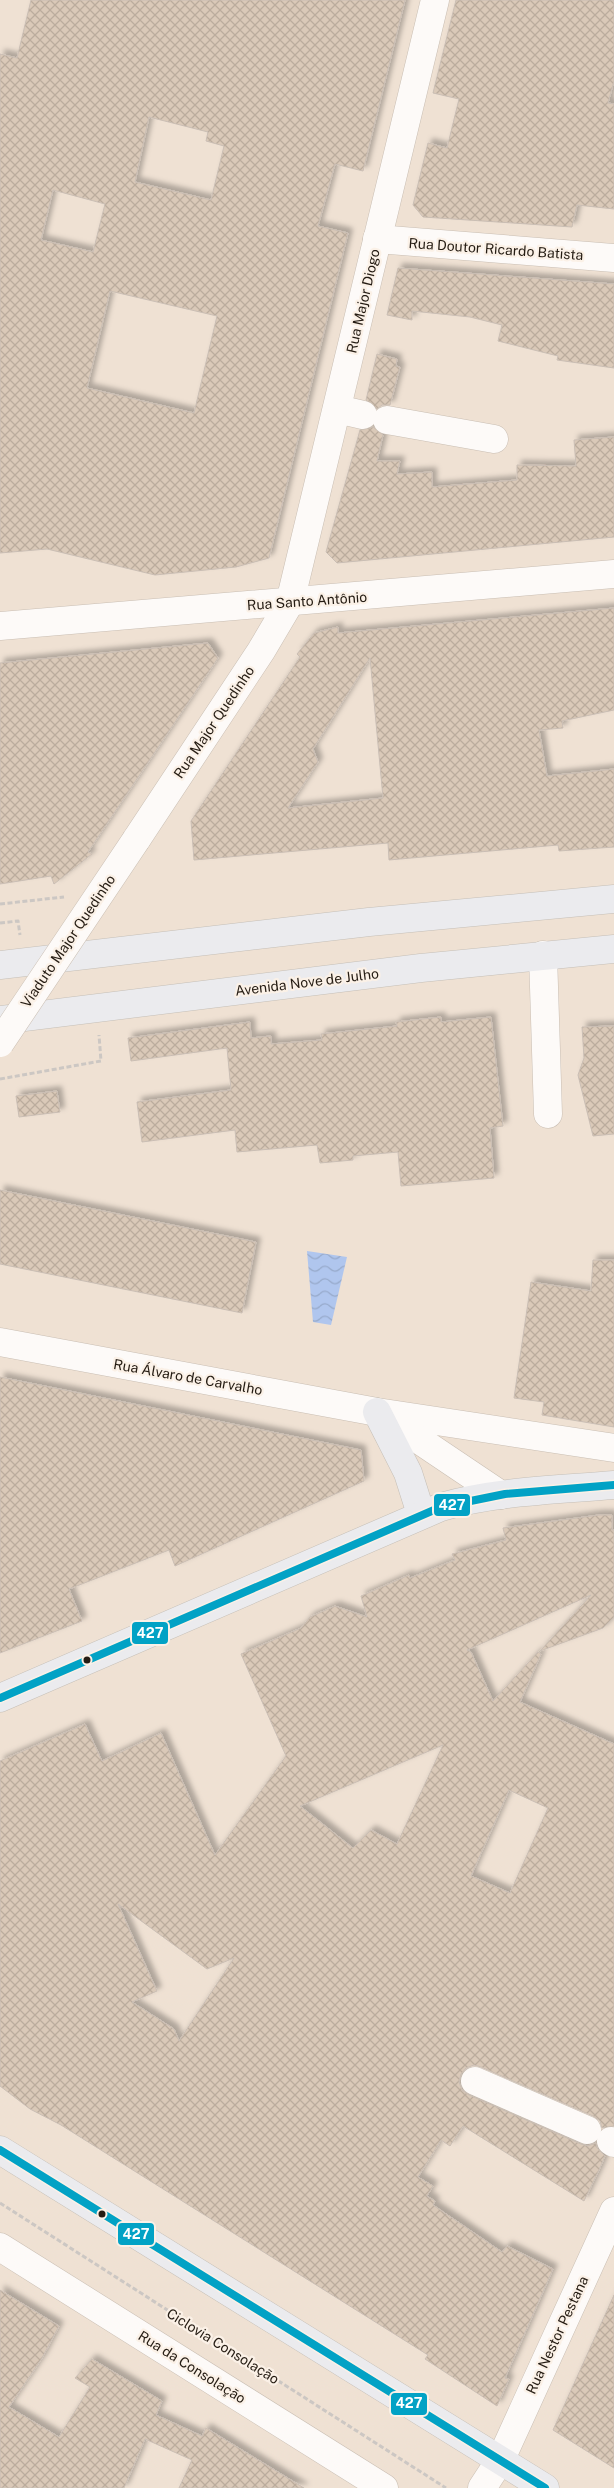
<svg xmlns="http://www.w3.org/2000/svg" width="614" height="2488" font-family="'Public Sans',sans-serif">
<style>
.water{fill:url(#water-waves)}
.building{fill:url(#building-cross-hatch);stroke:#cabeb4;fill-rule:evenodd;filter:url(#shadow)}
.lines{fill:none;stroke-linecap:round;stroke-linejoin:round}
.minor-casing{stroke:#c9beb3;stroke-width:29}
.major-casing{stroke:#c5bfb7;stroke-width:29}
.path{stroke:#ccc7c3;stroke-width:3;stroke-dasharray:5 2.5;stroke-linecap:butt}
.minor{stroke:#fdfaf8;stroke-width:28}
.major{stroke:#ebebee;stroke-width:28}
.minor-bridge-casing{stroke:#c9beb3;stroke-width:29;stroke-linecap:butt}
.minor-bridge{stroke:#fdfaf8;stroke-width:28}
.bus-1-casing{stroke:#fbf1e7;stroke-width:11}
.bus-1{stroke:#02a2c5;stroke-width:8}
.bus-dot{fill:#251c13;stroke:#fbf1e7;stroke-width:2}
.labels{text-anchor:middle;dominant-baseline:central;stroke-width:4.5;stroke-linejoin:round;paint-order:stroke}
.street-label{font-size:14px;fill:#251c13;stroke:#fbf1e7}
.line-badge{stroke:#fbf1e7;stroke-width:2}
.badge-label{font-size:14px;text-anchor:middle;font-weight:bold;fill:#fff}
</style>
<defs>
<pattern id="water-waves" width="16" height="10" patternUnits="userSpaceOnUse" patternTransform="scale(1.25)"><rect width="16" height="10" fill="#b0c6ee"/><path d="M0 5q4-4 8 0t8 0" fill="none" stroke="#97aacb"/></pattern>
<pattern id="building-cross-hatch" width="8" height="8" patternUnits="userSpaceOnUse" patternTransform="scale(1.25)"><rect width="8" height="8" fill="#dac9b8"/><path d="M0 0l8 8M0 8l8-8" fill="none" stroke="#bbac9d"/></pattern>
<filter id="shadow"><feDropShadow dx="4.5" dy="-4.5" stdDeviation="2.5" flood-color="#0004"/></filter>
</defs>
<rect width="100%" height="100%" fill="#efe1d3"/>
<!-- water -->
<path class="water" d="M307 1251 347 1257 331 1325 313 1322Z"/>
<!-- building -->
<g class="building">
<path d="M31 0H405L363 171 335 164 318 226 348 233 269 558 236 567 155 575 47 549 0 553V54L17 58ZM149 117 208 132 206 141 224 146 211 200 135 182ZM53 190 105 204 93 252 41 240ZM110 291 217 316 194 413 87 388Z"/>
<path d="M456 0H614V81L608 103 614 104V209L577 205 572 227 423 217 413 205 428 143 447 148 459 99 433 93Z"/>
<path d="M398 268 614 284V368L557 360 558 356 498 341 502 325 470 317 412 311V320L387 315Z"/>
<path d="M377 354 397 359 396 366 400 367 390 405H382L377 409 366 400Z"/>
<path d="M373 427 383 435 377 461H400L397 474 432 472V487L517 480V465L576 466 574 440 614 437V537L337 563 326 552 360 430Z"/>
<path d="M614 608V710L562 721 563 728 539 730 547 776 614 769V847L559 851 558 845 389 860 388 843 194 860 191 821 300 657 297 654 314 633 338 627V633ZM370 658 383 798 288 808 318 762 313 749Z"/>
<path d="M208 643 218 658 88 852 92 854 54 884 51 876 0 884V663Z"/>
<path d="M441 1017V1022L491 1017 503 1126 490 1128 494 1178 401 1186 398 1152 353 1156V1160L320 1163 317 1145 237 1152 235 1130 142 1142 137 1102 231 1090 227 1048 131 1061 128 1038 250 1022 251 1038 271 1036V1044L322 1040 321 1034 397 1026 396 1022Z"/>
<path d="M614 1026V1134L593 1136 578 1075 584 1058 582 1027Z"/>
<path d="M57 1091 60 1112 19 1117 16 1096Z"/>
<path d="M0 1190 256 1242 242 1313 0 1264Z"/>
<path d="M593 1260H614V1427L542 1415 544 1402 514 1398 531 1282 591 1291Z"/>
<path d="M0 1377 361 1450 364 1481 175 1566 169 1550 69 1589 82 1621 0 1653Z"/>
<path d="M599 1515H612V1530H614V1617L603 1628 540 1651 591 1595 467 1650 471 1652 493 1701 538 1652 541 1654 520 1702 614 1744V2126L602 2128 600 2121 593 2116 481 2067 474 2065 466 2068 461 2074 459 2082 462 2090 469 2095 581 2144 588 2146 596 2143 597 2148 605 2156 599 2170 584 2201 463 2126 450 2146 441 2140 418 2177 433 2186 427 2196 435 2201 433 2205 480 2237 502 2252 507 2246 553 2269 505 2378 509 2379 497 2406 425 2359 428 2355 61 2125 30 2109 0 2086V1761L85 1724 102 1761 161 1733 215 1855 286 1756 241 1654 301 1628 310 1617 335 1606 367 1617 361 1596 409 1575 410 1578 455 1560 452 1554 506 1540 503 1528ZM443 1745 397 1844 371 1830 353 1848 300 1806ZM509 1790 548 1808 510 1893 471 1876ZM118 1904 207 1969 234 1958 179 2041 174 2029 132 2002 157 1991Z"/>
<path d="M0 2290 59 2326 42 2358 9 2407 59 2437 90 2387 75 2378 92 2359 162 2401 156 2415 202 2436 206 2428 304 2488H179L192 2460 145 2439 124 2488H0Z"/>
<path d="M614 2295V2468L553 2430Z"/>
</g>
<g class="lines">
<!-- minor casing -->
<g class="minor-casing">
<g id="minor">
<path d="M377 239 614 258"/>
<path d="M337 409 363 415"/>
<path d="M387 420 494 439"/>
<path d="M0 626 614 574"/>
<path d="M136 840 261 651 290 602 435 0"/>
<path d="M543 955 548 1114"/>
<path d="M0 1342 377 1412 614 1448"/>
<path d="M382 1415 501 1495"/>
<path d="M475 2081 587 2130"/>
<path d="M611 2141 614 2143"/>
<path d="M0 2247 384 2488"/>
<path d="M482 2488 501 2459 614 2211"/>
</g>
</g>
<!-- major casing -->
<g class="major-casing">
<g id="major">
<path d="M0 965 369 922 614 899"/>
<path d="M0 1020 421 968 614 949"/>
<path d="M377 1412 408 1473 421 1514"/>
<path d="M0 1698 441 1507C497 1491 556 1490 614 1485"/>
<path d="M0 2150 545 2488"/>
</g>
</g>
<!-- path -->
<g class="path">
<path d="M0 904 64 897"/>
<path d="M0 923 18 921 20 935"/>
<path d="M0 1079 101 1061 99 1035"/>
<path d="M0 2203 446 2488"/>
</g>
<!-- minor -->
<use href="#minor" class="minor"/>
<!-- major -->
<use href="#major" class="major"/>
<!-- minor-bridge casing -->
<g class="minor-bridge-casing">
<path id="minor-bridge" d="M0 1043 136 840"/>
</g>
<!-- minor-bridge -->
<use href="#minor-bridge" class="minor-bridge"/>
<!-- bus-1 casing -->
<g class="bus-1-casing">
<g id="bus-1">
<path d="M0 1698 441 1507 505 1494 614 1485"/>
<path d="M0 2150 545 2488"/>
</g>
</g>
<!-- bus-1 -->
<use href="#bus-1" class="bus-1"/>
</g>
<!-- markers -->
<g class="bus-dot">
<circle cx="87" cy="1660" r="4.5"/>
<circle cx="102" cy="2214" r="4.5"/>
</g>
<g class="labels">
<!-- street labels -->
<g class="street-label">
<text transform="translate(496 249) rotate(4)">Rua Doutor Ricardo Batista</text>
<text transform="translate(363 301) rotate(-77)">Rua Major Diogo</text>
<text transform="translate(307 601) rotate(-4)">Rua Santo Antônio</text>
<text transform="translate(214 722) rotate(-56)">Rua Major Quedinho</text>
<text transform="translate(68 941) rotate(-56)">Viaduto Major Quedinho</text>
<text transform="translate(307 982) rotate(-7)">Avenida Nove de Julho</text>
<text transform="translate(188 1377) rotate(10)">Rua Álvaro de Carvalho</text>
<text transform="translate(557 2335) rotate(-65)">Rua Nestor Pestana</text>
<text transform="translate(223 2346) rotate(32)">Ciclovia Consolação</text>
<text transform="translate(192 2367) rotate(32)">Rua da Consolação</text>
</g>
</g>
<g class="line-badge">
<rect x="433" y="1493" width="38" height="24" rx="5" fill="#02a2c5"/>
<rect x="131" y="1621" width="38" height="24" rx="5" fill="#02a2c5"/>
<rect x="117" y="2222" width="38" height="24" rx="5" fill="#02a2c5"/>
<rect x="390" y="2392" width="38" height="24" rx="5" fill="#02a2c5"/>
</g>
<g class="badge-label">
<text x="452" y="1510">427</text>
<text x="150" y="1638">427</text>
<text x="136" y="2239">427</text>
<text x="409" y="2408">427</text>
</g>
</svg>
